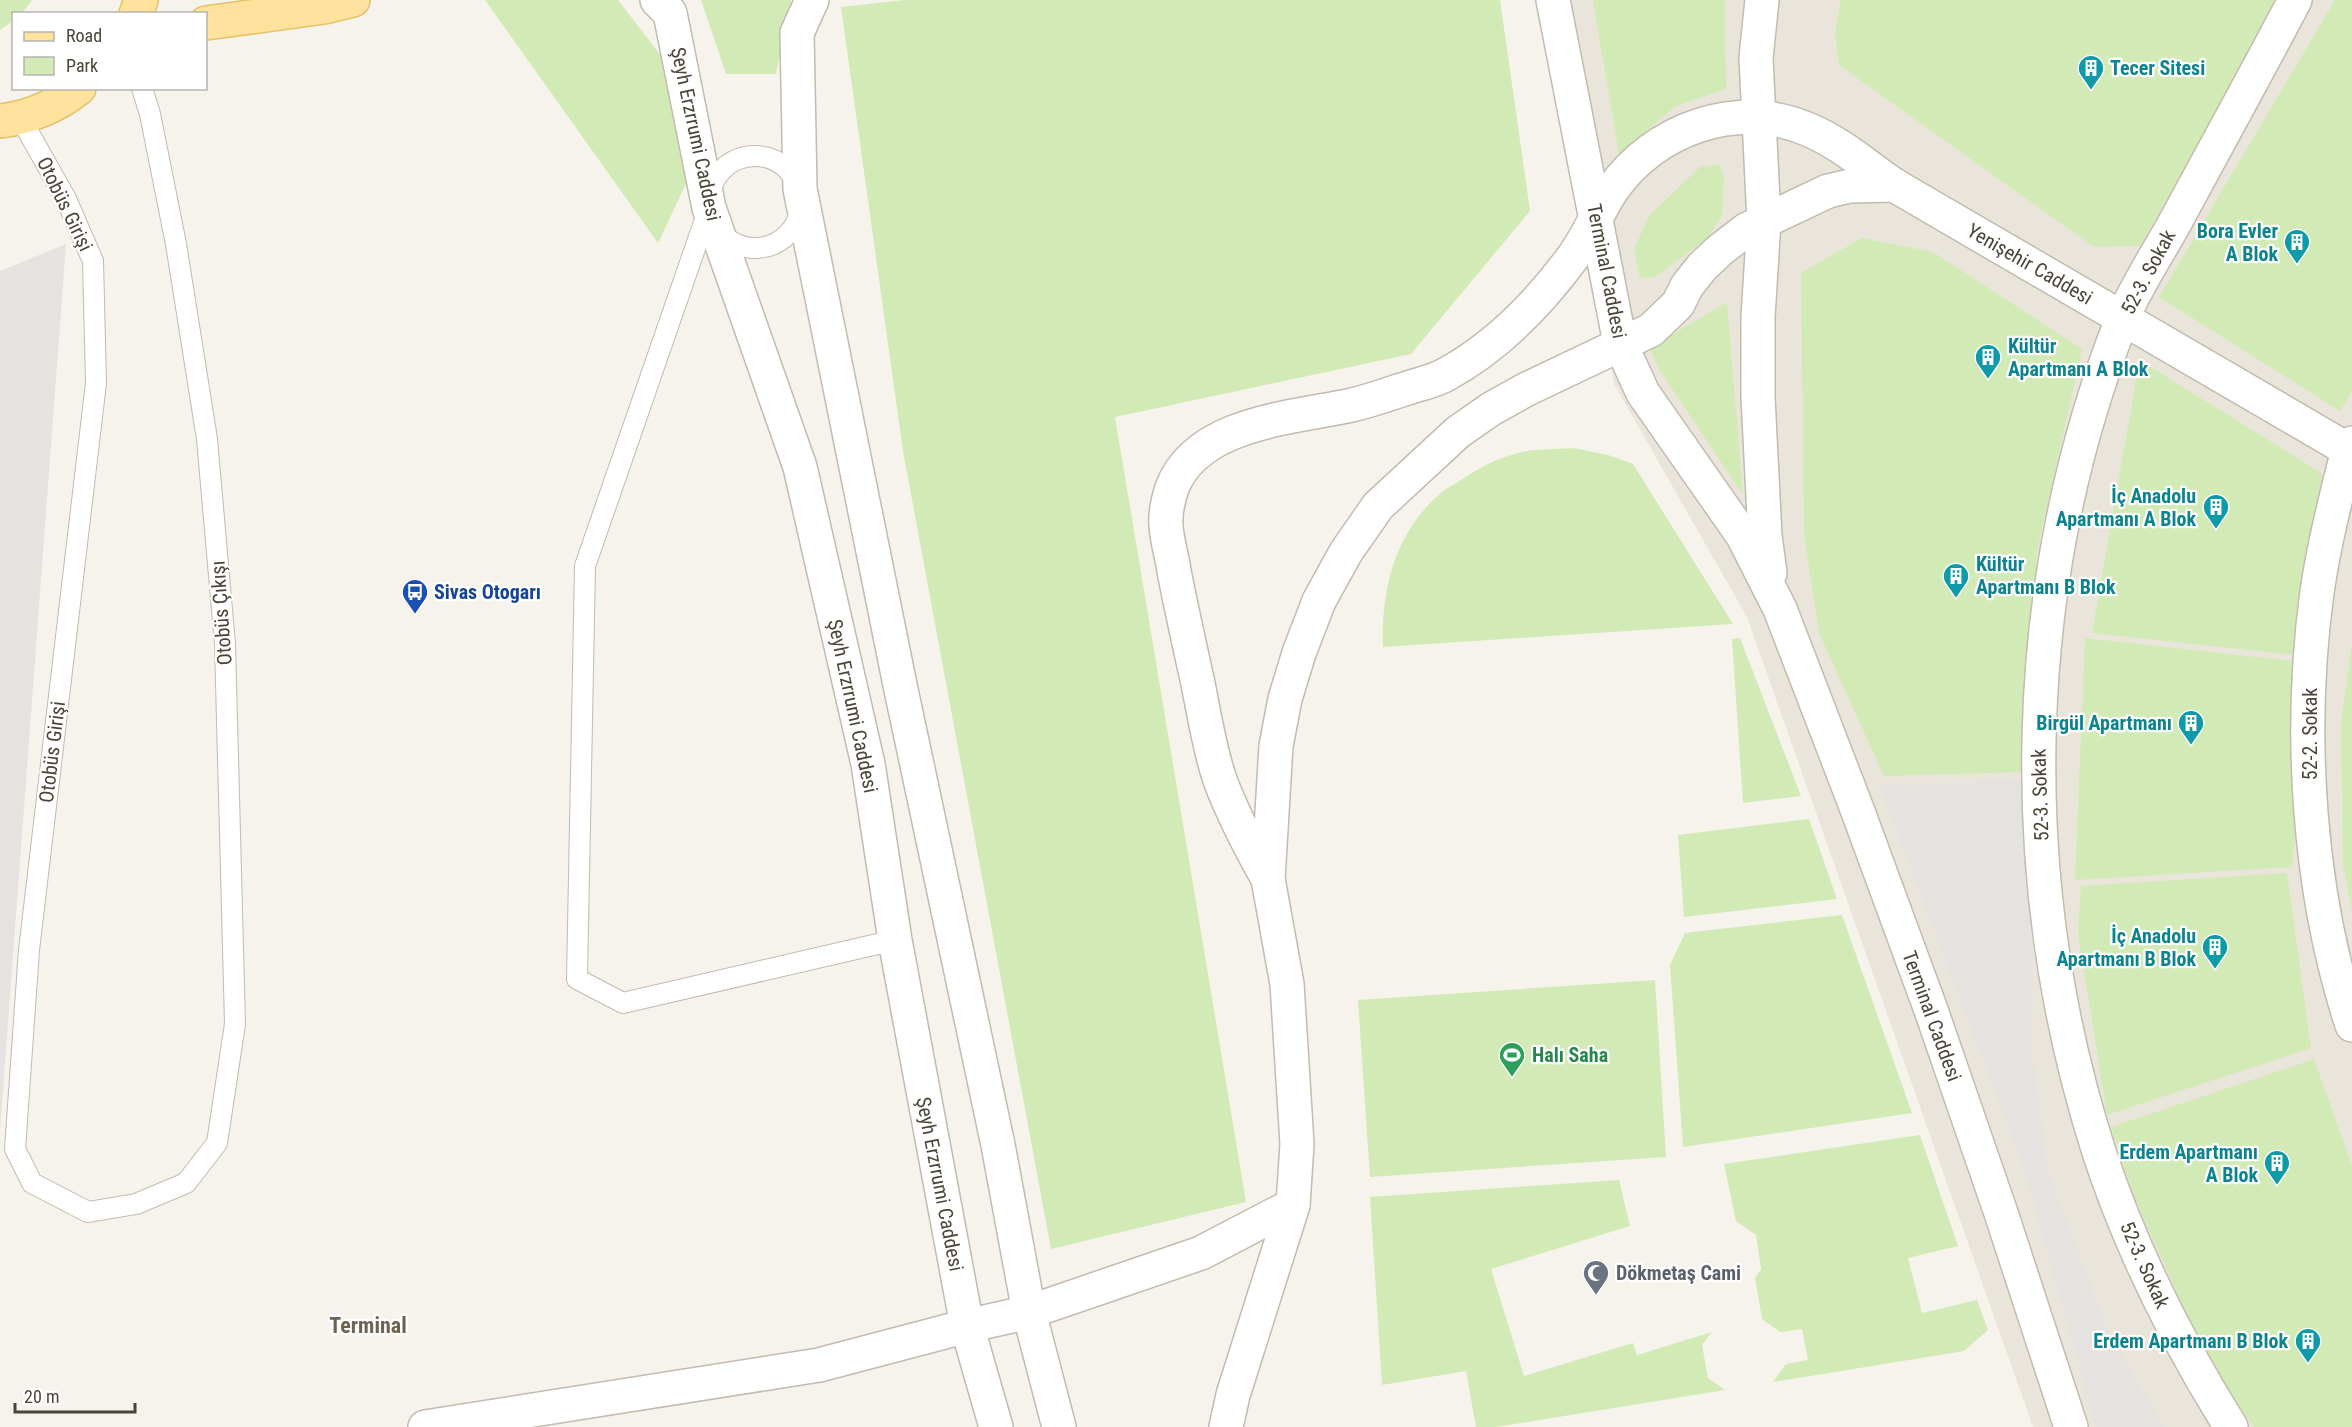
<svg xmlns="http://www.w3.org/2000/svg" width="2352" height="1427" font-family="'Roboto Condensed',sans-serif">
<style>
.residential{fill:#eae5da}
.green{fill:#d2eab5}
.parking{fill:#e5e3e0}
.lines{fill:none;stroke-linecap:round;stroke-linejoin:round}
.service-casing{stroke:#c2bbae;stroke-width:22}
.minor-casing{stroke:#c2bbae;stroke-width:36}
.primary-casing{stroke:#e6c16a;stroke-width:36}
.service{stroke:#fff;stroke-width:20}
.minor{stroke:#fff;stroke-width:33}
.primary{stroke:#ffe39c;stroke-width:33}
.labels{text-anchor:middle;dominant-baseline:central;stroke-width:4.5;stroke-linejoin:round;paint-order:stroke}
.culture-label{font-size:20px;font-weight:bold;fill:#0d838f;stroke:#fff;text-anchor:end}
.street-label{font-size:20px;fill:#4b4439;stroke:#fff}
.transit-label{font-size:20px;font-weight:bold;fill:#164399;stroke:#fff;text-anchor:start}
.leisure-label{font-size:20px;font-weight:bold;fill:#27864d;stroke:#fff;text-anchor:start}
.worship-label{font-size:20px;font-weight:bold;fill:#5b616d;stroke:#fff;text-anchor:start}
.quarter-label{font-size:22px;font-weight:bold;fill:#6e6250;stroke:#fff}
</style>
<rect width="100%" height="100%" fill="#f6f3ec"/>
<!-- residential -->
<path class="residential" d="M1565 0H2352V1427H2033L1747 617 1614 384Z"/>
<!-- green -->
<g class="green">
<path d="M0 0H32L22 13 14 14 13 21 0 30Z"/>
<path d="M485 0H618L662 57 691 173 658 243Z"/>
<path d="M701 0H791L776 74H726Z"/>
<path d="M905 0H1500L1530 211 1411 354 1115 417 1246 1202 1051 1249 903 451 841 7Z"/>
<path d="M1593 0H1725L1726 89 1676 106 1619 154Z"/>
<path d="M1841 0H2280L2140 246 2094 247 1839 65 1835 32Z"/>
<path d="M2335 0H2352V391L2340 411 2159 297Z"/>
<path d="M1719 164 1724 178 1722 215 1708 238 1655 277 1640 278 1634 249 1649 216 1700 167Z"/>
<path d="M1862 238 1933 252 2082 349 2037 552 2024 772 1884 776 1819 633 1804 535 1801 273Z"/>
<path d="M1727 302 1743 495 1659 369 1650 348Z"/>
<path d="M2149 366 2323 474 2305 656 2092 633 2136 380Z"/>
<path d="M1573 448 1608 455 1633 464 1733 624 1383 647C1381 589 1395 532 1441 493 1448 487 1457 483 1464 478 1481 467 1498 458 1518 453 1535 448 1555 450 1573 448Z"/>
<path d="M1740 638 1801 796 1743 803 1732 639Z"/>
<path d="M2085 638 2311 663 2292 867 2075 880Z"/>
<path d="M2352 643V911L2343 866 2341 723Z"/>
<path d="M1809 819 1837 899 1684 917 1678 835Z"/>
<path d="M2287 873 2311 1048 2107 1115 2078 933 2081 886Z"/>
<path d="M1842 915 1912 1113 1683 1147 1670 965 1685 933Z"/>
<path d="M1655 980 1666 1157 1370 1177 1358 1000Z"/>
<path d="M2314 1059 2352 1166V1427H2254L2210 1367 2134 1196 2111 1127Z"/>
<path d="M1920 1135 1958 1246 1908 1258 1922 1313 1977 1300 1988 1330 1964 1351 1773 1382 1786 1364 1808 1360 1802 1329 1780 1332 1762 1319 1755 1278 1761 1269 1756 1235 1736 1221 1724 1164Z"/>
<path d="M1619 1180 1630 1226 1491 1269 1524 1376 1633 1343 1637 1355 1712 1332 1702 1345 1708 1378 1725 1390 1496 1427H1476L1466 1371 1382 1385 1370 1197Z"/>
</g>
<!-- parking -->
<g class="parking">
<path d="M66 244 0 1130V271Z"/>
<path d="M2032 780 2033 1059 2048 1171 2110 1335 2165 1427H2096L2024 1169 1879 785Z"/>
</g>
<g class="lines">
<!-- service casing -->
<g class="service-casing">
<g id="service">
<path d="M21 119 66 199 93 261 96 383 29 950 15 1149 32 1183 88 1212 136 1204 186 1183 217 1143 235 1024 225 644 207 439 176 244 150 114 142 88"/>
<circle cx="755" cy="202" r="46"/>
<path d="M709 208 585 566 577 979 623 1003 895 940"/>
</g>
</g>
<!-- minor casing -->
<g class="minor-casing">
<g id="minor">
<path d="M657 0 670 13 709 208 800 467 868 764 895 940 967 1326 996 1427"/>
<path d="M812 0 797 33 800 189 900 685 998 1145 1029 1312 1059 1427"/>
<path d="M1553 0 1620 343 1643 393 1743 536 1780 609 1857 809 1931 1010 2001 1213 2071 1427"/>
<path d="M1762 0 1756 58 1764 221 1758 317V397L1765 536 1770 573"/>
<path d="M2352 443 2348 450C2336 497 2324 544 2317 592 2298 732 2308 891 2352 1025"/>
<path d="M1268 879C1250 847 1233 815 1220 780 1209 748 1204 712 1197 679 1189 643 1181 607 1174 571 1172 556 1167 541 1166 526 1165 513 1168 500 1172 488 1197 422 1293 418 1352 405 1373 400 1394 392 1414 386 1424 383 1436 380 1445 375 1495 348 1539 303 1573 257 1588 236 1598 212 1612 190 1654 129 1737 99 1807 129 1839 142 1865 165 1894 185L2352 452"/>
<path d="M425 1427 819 1365 967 1326 1029 1312 1201 1253 1293 1205"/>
<path d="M1226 1427 1233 1395 1293 1205 1297 1144 1287 984 1268 879 1276 746 1285 699 1299 653 1319 601 1346 552 1378 506 1458 432 1491 409 1527 389 1651 330 1678 304 1687 286 1702 267 1720 250 1746 230 1828 191 1850 186 1894 185"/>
<path d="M2231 1427C2177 1341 2131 1249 2099 1152 2013 883 2018 586 2121 322 2135 287 2161 249 2179 215 2218 143 2257 72 2295 0"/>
</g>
</g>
<!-- primary casing -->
<g class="primary-casing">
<g id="primary">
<path d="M136 14 141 0"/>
<path d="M206 23 324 7 353 0"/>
<path d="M0 121C28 118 57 106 79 88"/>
</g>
</g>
<!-- service -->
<use href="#service" class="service"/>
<!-- minor -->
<use href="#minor" class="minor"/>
<!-- primary -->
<use href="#primary" class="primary"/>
</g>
<!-- icons -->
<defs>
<g id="building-pin" transform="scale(1.35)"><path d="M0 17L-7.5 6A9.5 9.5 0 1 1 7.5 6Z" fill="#0f9aa8" stroke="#fff"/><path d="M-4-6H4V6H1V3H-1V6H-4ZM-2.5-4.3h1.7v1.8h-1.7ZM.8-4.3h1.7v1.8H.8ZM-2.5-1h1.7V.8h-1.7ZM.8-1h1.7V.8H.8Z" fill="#fff"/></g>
<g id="bus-pin" transform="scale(1.35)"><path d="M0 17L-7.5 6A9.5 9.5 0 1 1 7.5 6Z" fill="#1a4fb4" stroke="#fff"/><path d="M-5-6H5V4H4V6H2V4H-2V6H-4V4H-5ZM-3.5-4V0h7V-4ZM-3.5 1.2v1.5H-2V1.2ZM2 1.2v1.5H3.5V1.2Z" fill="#fff"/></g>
<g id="stadium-pin" transform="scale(1.35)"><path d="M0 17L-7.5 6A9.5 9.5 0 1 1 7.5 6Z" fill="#2e9e5b" stroke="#fff"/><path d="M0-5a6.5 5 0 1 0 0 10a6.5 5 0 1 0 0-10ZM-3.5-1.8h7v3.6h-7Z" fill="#fff"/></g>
<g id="mosque-pin" transform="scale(1.35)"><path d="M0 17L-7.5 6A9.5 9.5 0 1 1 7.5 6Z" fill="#6b7280" stroke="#fff"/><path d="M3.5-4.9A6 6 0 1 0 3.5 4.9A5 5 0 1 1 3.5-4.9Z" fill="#fff"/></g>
</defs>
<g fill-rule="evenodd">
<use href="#building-pin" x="2091" y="68"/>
<use href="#building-pin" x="2297" y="242"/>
<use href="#building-pin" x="1988" y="357"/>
<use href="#building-pin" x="2216" y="507"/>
<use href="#building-pin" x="1956" y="576"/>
<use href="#bus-pin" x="415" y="592"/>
<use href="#building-pin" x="2191" y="723"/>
<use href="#building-pin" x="2215" y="947"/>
<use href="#stadium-pin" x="1512" y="1055"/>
<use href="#building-pin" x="2277" y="1163"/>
<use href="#mosque-pin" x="1596" y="1273"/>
<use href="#building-pin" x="2308" y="1341"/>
</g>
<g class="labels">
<!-- culture labels -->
<g class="culture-label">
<text x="2110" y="68" text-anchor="start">Tecer Sitesi</text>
<text x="2278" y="231">Bora Evler<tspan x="2278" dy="23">A Blok</tspan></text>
<text x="2008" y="346" text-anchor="start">Kültür<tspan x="2008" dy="23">Apartmanı A Blok</tspan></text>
<text x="2196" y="496">İç Anadolu<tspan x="2196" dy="23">Apartmanı A Blok</tspan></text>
<text x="1976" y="564" text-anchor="start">Kültür<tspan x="1976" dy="23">Apartmanı B Blok</tspan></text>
<text x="2172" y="723">Birgül Apartmanı</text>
<text x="2196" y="936">İç Anadolu<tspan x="2196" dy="23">Apartmanı B Blok</tspan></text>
<text x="2258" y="1152">Erdem Apartmanı<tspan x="2258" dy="23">A Blok</tspan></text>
<text x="2288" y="1341">Erdem Apartmanı B Blok</text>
</g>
<!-- street labels -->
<g class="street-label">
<text transform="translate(696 134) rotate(78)">Şeyh Erzrrumi Caddesi</text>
<text transform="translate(65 204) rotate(64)">Otobüs Girişi</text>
<text transform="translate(2030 264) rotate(30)">Yenişehir Caddesi</text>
<text transform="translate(1607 271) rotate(79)">Terminal Caddesi</text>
<text transform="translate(2148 272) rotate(-62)">52-3. Sokak</text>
<text transform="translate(221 613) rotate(-94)">Otobüs Çıkışı</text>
<text transform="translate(853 706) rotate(78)">Şeyh Erzrrumi Caddesi</text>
<text transform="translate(2310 734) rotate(-90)">52-2. Sokak</text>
<text transform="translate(52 752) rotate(-83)">Otobüs Girişi</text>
<text transform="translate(2040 795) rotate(-92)">52-3. Sokak</text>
<text transform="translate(1932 1016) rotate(70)">Terminal Caddesi</text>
<text transform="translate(940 1184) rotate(79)">Şeyh Erzrrumi Caddesi</text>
<text transform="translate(2145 1265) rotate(66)">52-3. Sokak</text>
</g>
<!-- transit labels -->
<g class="transit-label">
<text x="434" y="592">Sivas Otogarı</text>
</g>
<!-- leisure labels -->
<g class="leisure-label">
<text x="1532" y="1055">Halı Saha</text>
</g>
<!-- worship labels -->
<g class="worship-label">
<text x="1616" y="1273">Dökmetaş Cami</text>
</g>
<!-- quarter labels -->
<g class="quarter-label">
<text x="368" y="1325">Terminal</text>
</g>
</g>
<!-- legend -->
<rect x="12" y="12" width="195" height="78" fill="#ffffff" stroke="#b7b4b0" stroke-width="1.5"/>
<rect x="24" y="32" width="30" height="9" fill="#ffe39c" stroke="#b7b4b0" stroke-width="1.5"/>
<text x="66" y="42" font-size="18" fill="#4b4439">Road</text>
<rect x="24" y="57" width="30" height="18" fill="#d2eab5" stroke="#b7b4b0" stroke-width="1.5"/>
<text x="66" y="72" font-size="18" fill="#4b4439">Park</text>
<!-- scale -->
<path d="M15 1403v9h120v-9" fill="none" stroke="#4b4439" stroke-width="3"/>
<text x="24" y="1403" font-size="18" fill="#4b4439" stroke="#ffffff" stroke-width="4.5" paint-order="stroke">20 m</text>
</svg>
